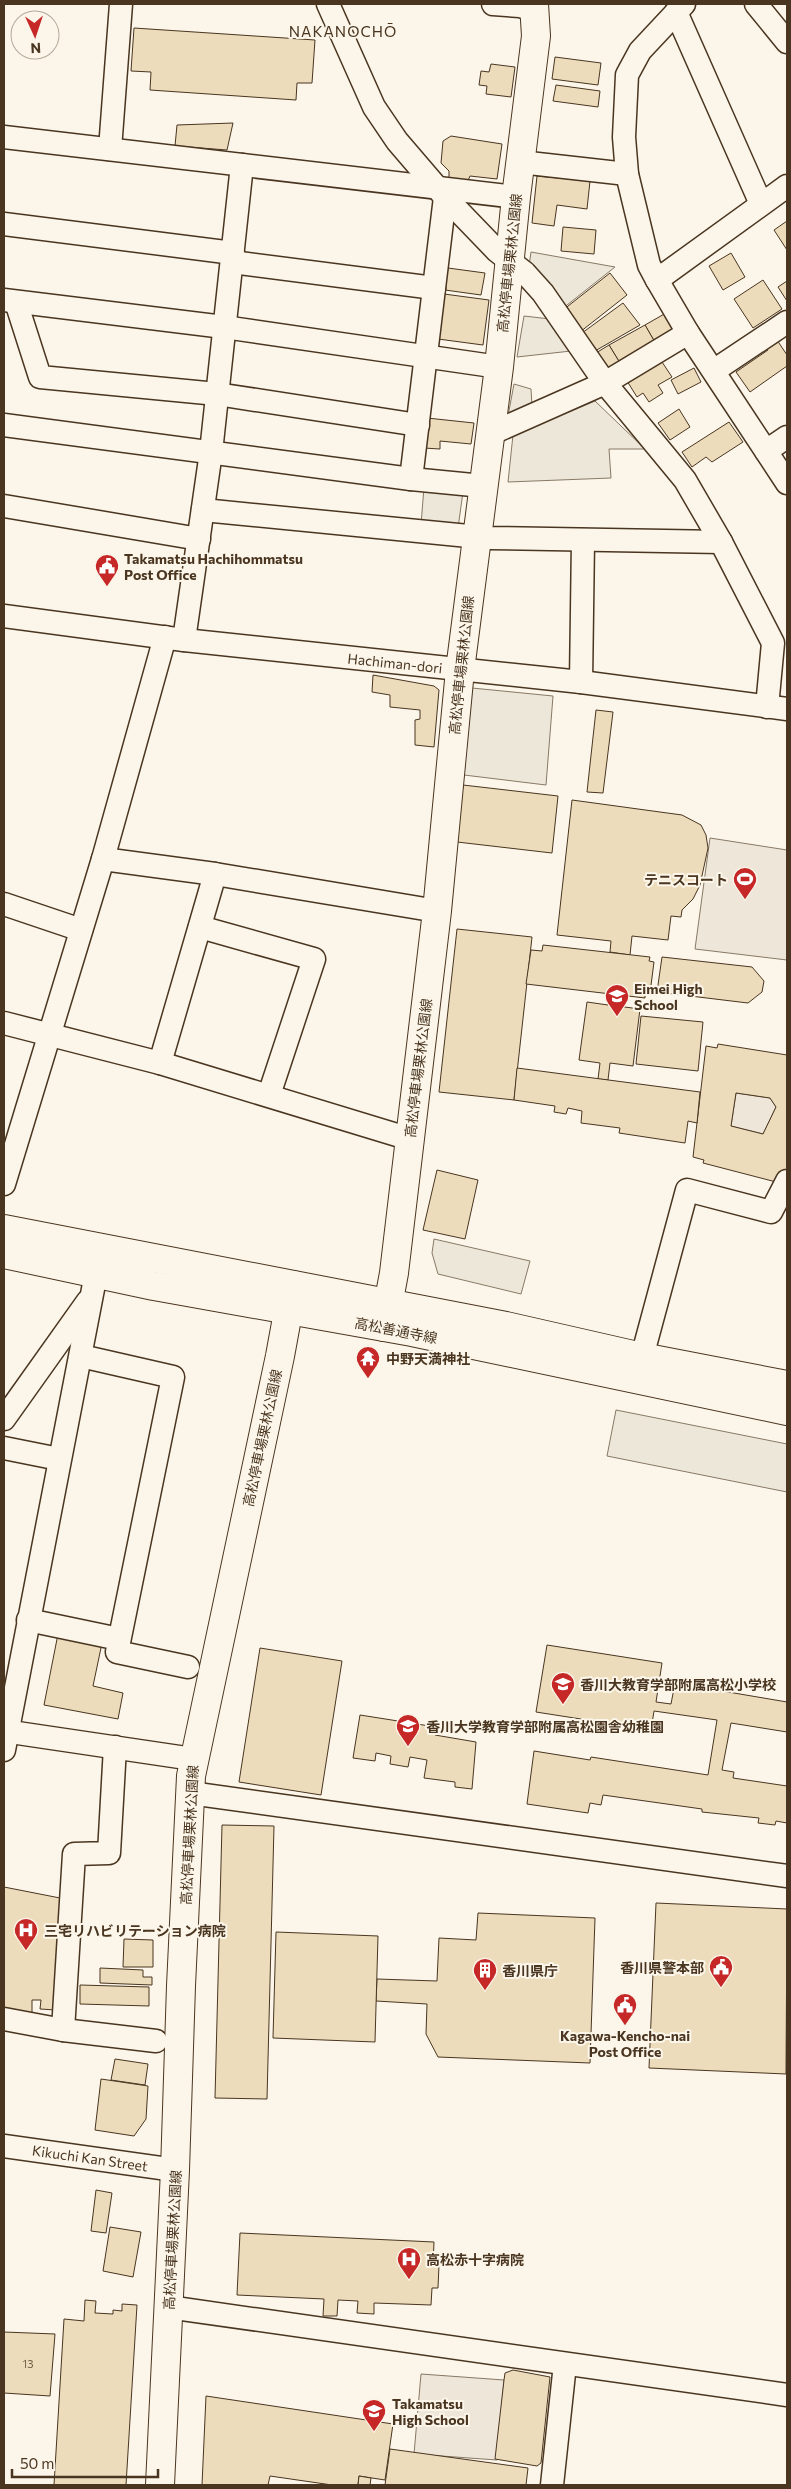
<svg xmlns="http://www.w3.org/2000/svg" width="791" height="2489" font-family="Commissioner,'Noto Sans JP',sans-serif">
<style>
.green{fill:#ede6d9;stroke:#887966}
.parking{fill:#ede7d9;stroke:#887966}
.building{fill:#ecdcbc;stroke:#4a3520;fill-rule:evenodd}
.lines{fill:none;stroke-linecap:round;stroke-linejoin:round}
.minor-casing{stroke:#4a3520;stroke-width:25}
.major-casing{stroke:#4a3520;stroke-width:30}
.minor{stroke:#fbf6e9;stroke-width:22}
.major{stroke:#fbf6e9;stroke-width:28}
.labels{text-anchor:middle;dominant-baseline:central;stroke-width:4;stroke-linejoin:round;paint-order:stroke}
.number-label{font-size:11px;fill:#725f47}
.street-label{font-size:14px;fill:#4a3520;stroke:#fbf6e9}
.poi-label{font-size:14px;font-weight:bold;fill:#4a3520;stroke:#fbf6e9;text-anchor:start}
.neighbourhood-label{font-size:15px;letter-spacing:1px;fill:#4a3520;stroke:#fbf6e9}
</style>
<rect width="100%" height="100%" fill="#fbf6e9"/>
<!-- green -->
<g class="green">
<path d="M710 838 787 850V960L695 949Z"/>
<path d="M736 1093 770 1098 776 1107 763 1134 731 1126Z"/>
<path d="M421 2374 504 2380 497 2460 414 2454Z"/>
</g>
<!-- parking -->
<g class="parking">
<path d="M531 252 615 267 562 309 529 266Z"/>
<path d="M524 316 550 319 571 351 517 357Z"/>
<path d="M514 384 531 389 532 406 508 416Z"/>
<path d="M595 401 645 449H609L611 478 508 482 513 435Z"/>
<path d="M424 487 463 492 458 528 421 525Z"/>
<path d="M472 688 553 696 546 785 464 775Z"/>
<path d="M434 1239 530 1261 521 1294 438 1274 432 1253Z"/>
<path d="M616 1410 787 1444V1492L607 1456Z"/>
</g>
<!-- building -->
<g class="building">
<path d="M134 28 315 40 312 83H297L296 100 150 90 151 72 131 71Z"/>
<path d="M555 57 601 63 598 85 552 79Z"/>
<path d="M491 64 515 67 511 97 486 94 487 86 479 85 481 71 489 72Z"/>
<path d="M556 85 600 91 598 107 553 101Z"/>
<path d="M233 123 227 150 175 146 177 125Z"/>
<path d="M451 136 502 144 497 179 470 176 467 183 449 181V171L441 163 443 141Z"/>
<path d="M537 176 590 181 587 209 557 205 554 226 532 223Z"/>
<path d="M787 221V250L774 230Z"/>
<path d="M563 227 596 230 594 254 561 251Z"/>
<path d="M731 253 745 277 723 290 709 266Z"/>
<path d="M448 268 485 273 481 295 445 290Z"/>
<path d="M610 273 627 295 580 332 563 310Z"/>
<path d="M763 280 782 309 753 328 734 299Z"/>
<path d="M787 281V301L778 287Z"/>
<path d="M444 294 489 300 483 345 438 339Z"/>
<path d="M623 303 640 325 595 351 582 333Z"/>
<path d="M666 313 677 331 656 344 645 325Z"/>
<path d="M645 325 656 344 620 363 609 345Z"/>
<path d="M775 337 787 355V366L750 392 736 372 768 350 764 345Z"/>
<path d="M609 345 620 363 612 368 605 367 596 353Z"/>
<path d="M660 359 672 377 658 385 663 393 649 402 643 393 637 397 627 381Z"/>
<path d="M694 368 701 382 678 394 671 380Z"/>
<path d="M679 409 690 427 670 440 658 423Z"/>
<path d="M427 418 474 423 471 444 440 441V449L424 448Z"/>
<path d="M729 422 743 442 712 462 706 457 692 467 682 452Z"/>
<path d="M373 675 434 686 439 690 434 747 415 745V720L420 719V710L390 707V695L372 692Z"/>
<path d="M596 710 613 712 603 793 587 792Z"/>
<path d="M463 785 558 796 552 853 457 842Z"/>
<path d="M572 800 682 815 701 825 706 835 708 848 700 885 693 899 682 910 681 917 671 916 668 940 632 936 630 955 610 952 611 941 557 935Z"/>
<path d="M457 929 532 937 514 1100 439 1092Z"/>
<path d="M543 945 650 957 649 961 654 962 650 993 645 992V998L526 984 531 950 542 951Z"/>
<path d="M662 957 752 967 764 981 762 992 748 1003 657 992Z"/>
<path d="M609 994 619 995 617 1006 640 1009 633 1066 610 1063 608 1080 598 1079 600 1063 579 1060 587 1002 608 1005Z"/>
<path d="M641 1016 703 1022 698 1071 636 1064Z"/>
<path d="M718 1044 787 1055V1170L780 1183 703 1163 704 1160 693 1157 706 1046 717 1048ZM736 1093 770 1098 776 1107 763 1134 731 1126Z"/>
<path d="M517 1068 700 1092 697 1123 688 1121 685 1143 619 1133 620 1128 581 1123 582 1111 568 1108 566 1114 554 1112 555 1106 514 1100Z"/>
<path d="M437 1170 478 1180 465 1239 423 1230Z"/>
<path d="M58 1634 102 1643 93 1686 123 1693 118 1719 44 1705Z"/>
<path d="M547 1645 662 1663 656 1702 671 1704 675 1683 787 1702V1732L731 1723 722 1770 734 1772 733 1778 787 1786V1823L776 1821 775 1825 758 1823 759 1818 702 1812V1809L603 1795 601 1805 590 1803 588 1813 527 1804 534 1751 590 1760 591 1757 708 1775 717 1720 654 1711 651 1730 536 1712Z"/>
<path d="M260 1648 342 1661 321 1795 239 1782Z"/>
<path d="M360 1715 436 1727 435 1735 476 1742 472 1789 455 1787V1782L424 1778 427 1760 410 1757 408 1767 390 1764 391 1756 376 1753 375 1761 353 1758Z"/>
<path d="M222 1825 274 1826 267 2099 215 2098Z"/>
<path d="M4 1887 60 1898 56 2010 40 2009 41 2000H32V2019L4 2014Z"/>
<path d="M656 1903 787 1909 786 2074 649 2068Z"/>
<path d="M478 1913 595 1918 590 2063 438 2057 426 2034 427 2004 376 2001 377 1979 437 1981 439 1938 476 1940Z"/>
<path d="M276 1932 378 1936 375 2042 273 2038Z"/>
<path d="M124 1939 153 1940V1967H123Z"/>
<path d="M100 1968 143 1970V1977H152V1985L100 1983Z"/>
<path d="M80 1985 149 1987V2006L80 2004Z"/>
<path d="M115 2059 148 2064 145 2085 111 2080Z"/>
<path d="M101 2079 148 2086 146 2119 134 2136 95 2130Z"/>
<path d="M96 2190 112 2193 106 2233 91 2231Z"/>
<path d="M110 2227 141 2232 133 2277 103 2271Z"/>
<path d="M240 2233 434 2242 433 2265H439L438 2288H432L431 2305 374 2303V2314L357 2313 358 2301 338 2300 337 2316H323L324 2299 237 2295Z"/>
<path d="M85 2300 96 2301 95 2313 113 2314V2310L122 2311V2304L137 2305 126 2485H54L64 2319 84 2321Z"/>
<path d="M4 2332 55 2334 50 2396 4 2393Z"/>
<path d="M513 2370 550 2377 541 2463 537 2466 495 2459 504 2380 505 2373Z"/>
<path d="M206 2396 393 2424 385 2480 359 2476 358 2485H332L270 2476 268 2485H202Z"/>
<path d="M390 2449 528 2468 526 2485H385Z"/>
<path d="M359 2476 371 2478 370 2485H358Z"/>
</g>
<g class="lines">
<!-- minor casing -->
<g class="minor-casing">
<g id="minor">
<path d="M328 4 374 107 397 141 445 197 497 251 525 273 543 293 605 383 685 480 721 542 773 643 767 707"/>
<path d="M493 4 520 6 536 10"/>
<path d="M684 4 640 51 627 75 624 137 627 174 649 265 657 280 688 333 787 483"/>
<path d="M756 4 787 42"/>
<path d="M676 12 761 204"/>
<path d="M4 137 516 197"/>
<path d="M110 149 121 4"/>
<path d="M520 162 627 174"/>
<path d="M4 224 233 253"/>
<path d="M232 262 434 288"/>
<path d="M657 280 787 186"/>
<path d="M4 300 224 327 499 367"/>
<path d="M16 302 40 377 217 394 418 425"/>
<path d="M715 370 787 322"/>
<path d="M4 425 411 479 483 486"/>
<path d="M490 434 605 383 688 333"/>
<path d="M766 451 787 437"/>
<path d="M411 479 445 197"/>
<path d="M4 506 199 539"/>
<path d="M203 510 489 538 721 542"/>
<path d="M4 616 184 640 581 682 787 709"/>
<path d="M184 640 211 452 242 165"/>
<path d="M581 682 583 540"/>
<path d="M103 859 215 874 437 911"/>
<path d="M4 904 81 930"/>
<path d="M200 927 314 959 269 1095"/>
<path d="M4 1023 160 1063 410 1139"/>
<path d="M160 1063 215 874"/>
<path d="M4 1184 103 859 165 637"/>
<path d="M81 1356 173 1377 117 1652 188 1667"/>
<path d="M642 1357 687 1190 771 1212 787 1181"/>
<path d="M4 1419 88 1301"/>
<path d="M4 1448 59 1459"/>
<path d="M28 1620 119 1639"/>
<path d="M4 1731 193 1759"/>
<path d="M4 1750 99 1258"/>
<path d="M190 1793 787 1876"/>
<path d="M4 2019 63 2030 156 2041"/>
<path d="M63 2030 74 1854 109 1853 115 1747"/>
<path d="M4 2146 175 2170"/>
<path d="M168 2307 787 2395"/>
<path d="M552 2485 565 2364"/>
</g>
</g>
<!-- major casing -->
<g class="major-casing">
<g id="major">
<path d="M4 1229 506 1326 642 1357 787 1385"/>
<path d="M4 1254 154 1286 412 1332 787 1411"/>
<path d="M384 1327 394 1273 437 911 460 670 499 367 516 197 536 36 534 4"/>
<path d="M160 2485 175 2170 181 1986 191 1776 280 1356 293 1285"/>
</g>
</g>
<!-- minor -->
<use href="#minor" class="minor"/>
<!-- major -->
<use href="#major" class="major"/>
</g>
<!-- icons -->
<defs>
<g id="civic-pin" transform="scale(1.25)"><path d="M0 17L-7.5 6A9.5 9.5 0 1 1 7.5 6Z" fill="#c62828" stroke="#fbf6e9"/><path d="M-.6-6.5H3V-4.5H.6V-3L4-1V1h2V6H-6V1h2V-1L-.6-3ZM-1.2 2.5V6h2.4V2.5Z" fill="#fff"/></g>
<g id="stadium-pin" transform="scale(1.25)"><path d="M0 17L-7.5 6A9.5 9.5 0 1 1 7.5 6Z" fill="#c62828" stroke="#fbf6e9"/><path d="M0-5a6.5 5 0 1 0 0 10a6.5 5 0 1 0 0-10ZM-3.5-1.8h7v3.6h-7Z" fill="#fff"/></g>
<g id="school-pin" transform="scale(1.25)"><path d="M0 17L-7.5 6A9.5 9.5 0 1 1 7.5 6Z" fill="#c62828" stroke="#fbf6e9"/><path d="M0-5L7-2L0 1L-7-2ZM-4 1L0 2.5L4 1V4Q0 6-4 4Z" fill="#fff"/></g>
<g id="temple-pin" transform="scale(1.25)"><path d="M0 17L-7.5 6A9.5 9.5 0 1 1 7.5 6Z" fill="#c62828" stroke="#fbf6e9"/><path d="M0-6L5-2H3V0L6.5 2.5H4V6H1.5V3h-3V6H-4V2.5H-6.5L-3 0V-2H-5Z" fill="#fff"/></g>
<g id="hospital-pin" transform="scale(1.25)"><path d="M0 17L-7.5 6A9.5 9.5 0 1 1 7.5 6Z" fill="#c62828" stroke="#fbf6e9"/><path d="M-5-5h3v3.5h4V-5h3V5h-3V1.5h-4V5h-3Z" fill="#fff"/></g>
<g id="building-pin" transform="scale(1.25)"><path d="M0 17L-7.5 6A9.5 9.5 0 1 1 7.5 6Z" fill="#c62828" stroke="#fbf6e9"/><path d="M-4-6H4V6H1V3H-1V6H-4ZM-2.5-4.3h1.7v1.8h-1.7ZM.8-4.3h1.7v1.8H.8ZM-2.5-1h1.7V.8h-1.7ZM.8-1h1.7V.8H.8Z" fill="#fff"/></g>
</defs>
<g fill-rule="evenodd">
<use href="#civic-pin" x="107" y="566"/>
<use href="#stadium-pin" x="745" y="879"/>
<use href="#school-pin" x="617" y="996"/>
<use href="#temple-pin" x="368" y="1358"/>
<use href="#school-pin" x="563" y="1684"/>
<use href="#school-pin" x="408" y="1726"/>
<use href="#hospital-pin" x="26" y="1930"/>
<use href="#civic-pin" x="721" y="1967"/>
<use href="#building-pin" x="485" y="1970"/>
<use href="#civic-pin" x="625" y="2005"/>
<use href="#hospital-pin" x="409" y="2259"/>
<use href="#school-pin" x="374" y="2411"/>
</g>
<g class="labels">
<!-- number labels -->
<g class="number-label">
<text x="28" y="2363">13</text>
</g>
<!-- street labels -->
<g class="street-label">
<text transform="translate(509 263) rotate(-84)">高松停車場栗林公園線</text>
<text transform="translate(395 663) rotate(6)">Hachiman-dori</text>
<text transform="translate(461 665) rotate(-84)">高松停車場栗林公園線</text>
<text transform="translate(418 1068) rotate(-83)">高松停車場栗林公園線</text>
<text transform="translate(396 1330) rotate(11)">高松善通寺線</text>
<text transform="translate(262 1438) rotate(-78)">高松停車場栗林公園線</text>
<text transform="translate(189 1835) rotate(-87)">高松停車場栗林公園線</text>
<text transform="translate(90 2158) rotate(8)">Kikuchi Kan Street</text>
<text transform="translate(172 2240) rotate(-87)">高松停車場栗林公園線</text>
</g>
<!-- poi labels -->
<g class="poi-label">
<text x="124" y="558">Takamatsu Hachihommatsu<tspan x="124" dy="16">Post Office</tspan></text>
<text x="728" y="879" text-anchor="end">テニスコート</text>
<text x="634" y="988">Eimei High<tspan x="634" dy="16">School</tspan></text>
<text x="386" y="1358">中野天満神社</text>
<text x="580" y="1684">香川大教育学部附属高松小学校</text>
<text x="426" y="1726">香川大学教育学部附属高松園舎幼稚園</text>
<text x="44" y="1930">三宅リハビリテーション病院</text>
<text x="704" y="1967" text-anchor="end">香川県警本部</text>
<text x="502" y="1970">香川県庁</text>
<text x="625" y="2035" text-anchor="middle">Kagawa-Kencho-nai<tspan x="625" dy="16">Post Office</tspan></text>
<text x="426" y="2259">高松赤十字病院</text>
<text x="392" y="2403">Takamatsu<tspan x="392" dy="16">High School</tspan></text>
</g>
<!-- neighbourhood labels -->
<g class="neighbourhood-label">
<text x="343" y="31">NAKANOCHŌ</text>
</g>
</g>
<!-- border -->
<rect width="791" height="2489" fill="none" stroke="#4a3520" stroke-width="10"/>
<!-- north arrow -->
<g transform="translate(35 35) rotate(177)"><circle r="24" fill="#fbf6e9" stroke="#b4a999"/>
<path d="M0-4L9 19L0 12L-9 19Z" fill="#c62828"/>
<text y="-8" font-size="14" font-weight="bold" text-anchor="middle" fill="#4a3520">N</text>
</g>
<!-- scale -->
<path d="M12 2469v8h146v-8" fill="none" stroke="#4a3520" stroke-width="2.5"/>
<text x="20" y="2469" font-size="15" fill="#4a3520" stroke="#fbf6e9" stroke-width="4" paint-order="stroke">50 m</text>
</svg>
